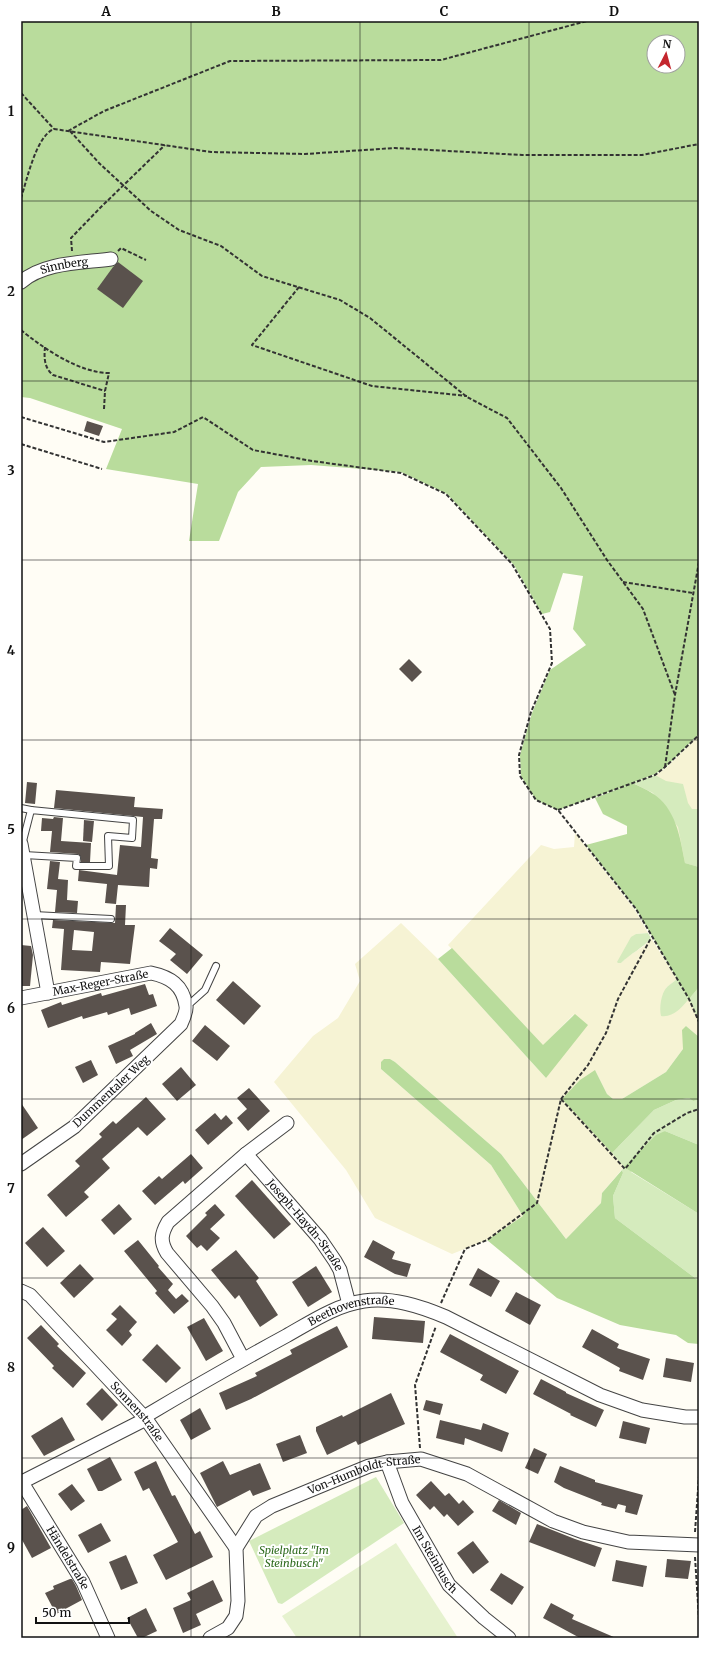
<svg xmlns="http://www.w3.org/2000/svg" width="720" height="1659" font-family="Merriweather,serif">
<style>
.farmland{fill:#f6f3d4}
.green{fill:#d5ebbd}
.forest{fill:#b9dc9c;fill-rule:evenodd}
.pitch{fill:#e6f2cf}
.building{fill:#5a524d;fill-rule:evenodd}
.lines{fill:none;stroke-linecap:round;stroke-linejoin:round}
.lane-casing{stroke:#444;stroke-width:8}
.street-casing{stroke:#444;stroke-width:15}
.path{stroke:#333;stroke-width:2;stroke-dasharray:4 2;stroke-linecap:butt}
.lane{stroke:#fff;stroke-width:6}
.street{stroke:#fff;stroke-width:13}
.grid{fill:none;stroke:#111;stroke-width:1;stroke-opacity:0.55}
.labels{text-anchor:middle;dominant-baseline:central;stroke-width:4;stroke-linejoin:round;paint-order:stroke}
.street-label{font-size:11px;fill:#111;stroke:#fff}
.park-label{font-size:11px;font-style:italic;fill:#2f6b1f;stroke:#fff}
.neatline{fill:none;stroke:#111;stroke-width:1.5}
.grid-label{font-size:13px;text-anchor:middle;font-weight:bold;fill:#111}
</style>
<rect width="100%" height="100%" fill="#fffdf5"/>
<!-- farmland -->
<g class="farmland">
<path d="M699 735V867L685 863 653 793 633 783 655 775 666 768Z"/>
<path d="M575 833 635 910 648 933 636 934 621 963 627 957 644 946 651 938 677 979 666 988 689 999 699 987V1019L697 1020 699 1023V1037L686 1026 683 1049 666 1072 622 1099H613L607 1094 595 1070 624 1167 602 1193 601 1203 566 1239 501 1154 395 1062 390 1059H384L381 1069 491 1165 523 1216 487 1240 452 1254 375 1218 346 1170 274 1082 313 1036 338 1018 360 981 355 964 401 923 438 959 546 1078 574 1014 543 1046 448 945 541 845 554 849 574 847Z"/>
</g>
<!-- green -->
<g class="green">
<path d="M655 775 666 781 683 784 688 803 692 809H699V867L685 863 678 827 653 793 633 783Z"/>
<path d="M648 933 651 938C642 949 631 953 621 963H618L617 962 631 937 636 934Z"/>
<path d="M677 979 689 999C682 1007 673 1018 661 1016 659 1008 661 993 667 987 670 984 674 982 677 979Z"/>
<path d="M699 987V1019L698 1020 689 999Z"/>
<path d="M689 1098 693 1101 699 1100V1145L665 1131 631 1172 699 1214V1281L615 1218 613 1196 623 1173 622 1170 624 1167 612 1153 654 1110 676 1100Z"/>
<path d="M376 1477 404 1523 282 1604 278 1603 249 1541Z"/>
</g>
<!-- forest -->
<g class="forest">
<path d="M21 21H699V734L666 767 655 774 632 783C639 786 646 789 652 793 676 808 680 837 685 863L699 867V987L689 999 636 909 586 845 627 834V826L603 814 595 798 631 784 558 810 536 800 529 789 521 776 520 755 532 713 550 670 586 645 573 629 583 576 563 573 550 612 542 614 514 565 447 494 401 472 311 465 261 467 238 492 219 541H189L198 484 106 469 122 429 30 398 21 397ZM654 42H678V66H654Z"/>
<path d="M452 948 543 1045 575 1014 588 1025 546 1078 438 959Z"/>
<path d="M686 1026 699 1037V1100L693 1101 689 1098 676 1100 654 1110 612 1153 562 1099 580 1080 595 1070 607 1094 613 1099H622L666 1072 683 1049 682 1030Z"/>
<path d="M384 1059H390L395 1062 501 1154 566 1239 601 1203 602 1193 622 1170 623 1173 613 1196 615 1218 699 1281V1344L688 1343 676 1335 620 1325 557 1298 487 1240 523 1216 491 1165 381 1069V1062Z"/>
<path d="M665 1131 699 1145V1214L624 1167 656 1135Z"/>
</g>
<!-- pitch -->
<path class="pitch" d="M396 1543 458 1638H297L282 1616Z"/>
<!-- building -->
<g class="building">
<path d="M118 262 143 281 123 308 97 289 113 267Z"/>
<path d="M87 421 103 426 99 436 84 431Z"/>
<path d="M409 659 422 672 412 682 399 669Z"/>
<path d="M27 782 37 783 35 804 25 803Z"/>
<path d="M56 790 135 797 134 807 163 809 162 819H154L151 858 158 859 157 869 150 868 149 887 118 885 116 904 105 903 107 884 78 881 79 870 117 875 120 845 141 847 143 817 54 808Z"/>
<path d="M54 817 63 818 61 841 91 843 90 862H81V857L78 854 50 852 52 831H41L42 818 53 819Z"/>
<path d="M84 820 94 821 92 842 83 841Z"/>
<path d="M50 861 60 862 58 879 68 880 67 900 78 901 77 913 55 912 57 890 47 889Z"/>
<path d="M116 905H126L125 925H135L130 964 101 962 100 972 61 970 64 929 52 928 53 920 115 923ZM74 930 94 932 92 951 72 950Z"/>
<path d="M170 928 203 955 187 974 170 960 176 954 159 941Z"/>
<path d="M21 945 31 946 33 955 30 986H21Z"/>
<path d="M233 981 261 1006 244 1025 216 1000Z"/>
<path d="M145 984 149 995 153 994 157 1006 131 1015 129 1008 108 1015 107 1012 83 1019 82 1016 48 1028 41 1010 61 1002 62 1005 101 993 102 996Z"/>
<path d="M151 1023 157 1034 130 1050 133 1056 116 1064 108 1046 135 1034V1033Z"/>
<path d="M205 1025 230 1046 217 1061 192 1041Z"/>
<path d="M91 1060 98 1075 83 1083 75 1067Z"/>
<path d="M181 1067 196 1085 177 1101 162 1084Z"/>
<path d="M249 1088 270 1111 248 1131 237 1118 247 1109 237 1098Z"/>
<path d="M146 1097 166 1119 147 1136 138 1127 102 1159 110 1168 84 1192 89 1197 66 1217 47 1195 80 1166 75 1161 102 1137 99 1134 113 1121 116 1124Z"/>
<path d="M21 1103 38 1128 21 1140Z"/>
<path d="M215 1113 221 1120 226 1115 233 1123 208 1145 195 1130Z"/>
<path d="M191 1154 203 1168 185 1184 183 1181 155 1205 142 1191 159 1176 162 1179Z"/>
<path d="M252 1180 291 1224 274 1239 235 1196Z"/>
<path d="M119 1204 132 1219 114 1235 101 1220Z"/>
<path d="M215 1204 225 1215 210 1229 220 1238 207 1251 201 1245 197 1248 186 1236 207 1215 205 1213Z"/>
<path d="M43 1227 65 1251 47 1267 25 1243Z"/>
<path d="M138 1240 159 1266 158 1267 173 1284 168 1290 176 1299 182 1294 189 1301 174 1314 155 1293 157 1291 124 1251Z"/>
<path d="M373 1240 395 1252 392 1259 411 1264 407 1277 395 1274 364 1257Z"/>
<path d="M236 1250 259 1278 256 1281 278 1315 260 1327 239 1295 235 1299 211 1270Z"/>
<path d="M80 1264 94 1279 74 1298 60 1283Z"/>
<path d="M316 1266 332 1292 308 1307 292 1282Z"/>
<path d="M478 1268 500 1281 491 1297 469 1285Z"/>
<path d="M516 1292 541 1305 530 1325 505 1311Z"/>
<path d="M120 1305 137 1322 129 1331 132 1335 122 1346 106 1330 117 1319 111 1314Z"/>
<path d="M374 1317 425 1321 423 1343 372 1339Z"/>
<path d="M204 1318 223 1351 206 1361 187 1327Z"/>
<path d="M41 1325 59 1344 57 1346 86 1373 73 1388 52 1368 54 1366 27 1338Z"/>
<path d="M337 1326 348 1347 251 1399 226 1410 219 1393 257 1376 255 1373 292 1354 290 1350Z"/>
<path d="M592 1329 619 1344 617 1348 650 1359 643 1380 619 1371 620 1368 582 1347Z"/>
<path d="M450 1334 519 1371 506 1394 480 1380 483 1375 440 1352Z"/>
<path d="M157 1344 181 1368 166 1383 142 1360Z"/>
<path d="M666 1358 694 1363 691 1382 663 1377Z"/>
<path d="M541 1379 566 1392V1393L604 1410 596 1427 570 1415 571 1414 533 1394Z"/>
<path d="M102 1388 118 1405 102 1421 86 1404Z"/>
<path d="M391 1393 405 1424 358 1445 356 1441 327 1455 316 1431V1427L342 1415 343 1417Z"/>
<path d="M426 1400 443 1404 440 1415 423 1410Z"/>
<path d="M200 1408 211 1429 191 1440 180 1420Z"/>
<path d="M62 1417 75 1440 44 1456 31 1436Z"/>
<path d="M440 1420 481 1430 483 1423 509 1433 502 1452 465 1438 464 1445 436 1438Z"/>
<path d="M623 1421 650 1428 646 1444 619 1438Z"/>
<path d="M300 1435 307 1453 283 1462 276 1444Z"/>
<path d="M534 1448 547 1454 538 1474 525 1468Z"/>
<path d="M110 1457 122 1480 102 1491H98L87 1469Z"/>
<path d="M156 1461 172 1496 175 1495 195 1534 200 1531 213 1557 166 1580 153 1555 178 1542 149 1488 143 1491 134 1472Z"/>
<path d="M223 1461 230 1475 260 1463 271 1489 253 1496 250 1490 217 1507 200 1473Z"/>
<path d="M560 1466 595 1480V1482L643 1495 637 1515 625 1512 626 1506 618 1504 616 1509 601 1505 602 1503 564 1488 554 1482Z"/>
<path d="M431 1481 445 1496 449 1493 459 1504 463 1500 474 1512 458 1526 447 1514 444 1517 434 1506 430 1510 416 1495Z"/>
<path d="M72 1484 85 1501 71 1511 58 1494Z"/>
<path d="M499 1500 521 1513 516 1525 492 1511Z"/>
<path d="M27 1506 51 1548 32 1558 21 1538V1510Z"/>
<path d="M101 1523 111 1541 88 1553 78 1535Z"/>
<path d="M537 1524 575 1539 602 1548 595 1567 529 1542Z"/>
<path d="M473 1541 489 1562 473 1574 457 1553Z"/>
<path d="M126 1555 138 1583 121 1590 109 1562Z"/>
<path d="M667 1559 691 1561 688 1579 665 1577Z"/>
<path d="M616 1560 647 1566 643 1587 612 1581Z"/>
<path d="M501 1573 524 1587 512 1605 490 1590Z"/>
<path d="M70 1579H72L76 1586 82 1600 56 1614 45 1593 54 1589 53 1586Z"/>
<path d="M213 1580 223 1601 196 1614 201 1625 183 1633 173 1608 191 1600 187 1593Z"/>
<path d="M551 1603 574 1615 572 1619 616 1638H580L543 1618Z"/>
<path d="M146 1608 157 1631 142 1638H138L127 1618Z"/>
</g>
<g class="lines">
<!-- lane casing -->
<g class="lane-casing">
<g id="lane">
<path d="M21 808 31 810"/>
<path d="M22 845 31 810 133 820 132 838 108 836 109 866H76L77 858 24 855"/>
<path d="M34 915 111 919"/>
<path d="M186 1007 205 990 216 966"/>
</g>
</g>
<!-- street casing -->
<g class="street-casing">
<g id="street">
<path id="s1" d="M21 282C44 262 82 263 111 259"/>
<path d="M21 844 48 993"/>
<path id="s2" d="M21 998 151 973C170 977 183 985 186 1006 187 1011 183 1019 181 1024L74 1127 21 1164"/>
<path d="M246 1154 287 1123"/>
<path id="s3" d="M21 1291 30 1295 146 1419 236 1548"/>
<path id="s4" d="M243 1359 224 1323 212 1306 167 1253C160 1241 161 1234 168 1222L246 1154 320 1239 335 1261 340 1270 349 1304"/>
<path id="s5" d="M387 1462 402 1503 449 1585 484 1618 509 1638"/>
<path id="s6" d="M21 1481 83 1582 108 1638"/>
<path id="s7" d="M22 1482 146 1419 149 1414C194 1387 240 1361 286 1336 311 1322 336 1305 364 1301 392 1297 420 1306 446 1317L600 1395 642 1410 685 1417H699"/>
<path id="s8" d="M210 1638 228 1628 236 1616 238 1601 236 1548 256 1516 272 1506 347 1475 369 1466 387 1462 421 1459 467 1474 553 1521 583 1532 628 1542 699 1545"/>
</g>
</g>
<!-- path -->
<g class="path">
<path d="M21 93 54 129"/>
<path d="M68 131 104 111 230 61 441 60 587 21"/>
<path d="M70 131 99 163 151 211 179 230 221 246 262 276 340 300 370 318 467 397 507 418 561 488 607 560 643 609 675 695"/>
<path d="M21 198C27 180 36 136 54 129L211 152 305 154 395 148 522 155H642L699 144"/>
<path d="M72 251 71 238 101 207 165 145"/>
<path d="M118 251 121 248 146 260"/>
<path d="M299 287 252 345 372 386 467 396"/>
<path d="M21 330C44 349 80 373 109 373L105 391 104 409"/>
<path d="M45 347C44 357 44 368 53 375L105 391"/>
<path d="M21 417 104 442 174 432 203 417 253 450 312 461 401 473 446 494 512 564 550 629 552 663 531 712 519 755 520 776 536 800 558 810 636 909 689 999 699 1022"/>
<path d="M21 444 102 469"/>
<path d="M623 582 693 593"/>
<path d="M665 767 675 695 699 562"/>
<path d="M558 810 655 775 665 767 699 735"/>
<path d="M561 1099 588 1065 606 1033 618 999 651 938"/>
<path d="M441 1303 465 1249 487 1240 537 1203 561 1099 625 1169 654 1133 687 1113 699 1109"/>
<path d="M420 1448 415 1385 436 1326"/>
<path d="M695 1532 699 1476"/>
<path d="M695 1557 699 1619"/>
</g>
<!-- lane -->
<use href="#lane" class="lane"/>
<!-- street -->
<use href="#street" class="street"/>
</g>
<!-- grid -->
<path class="grid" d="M191 21V1638M360 21V1638M529 21V1638M21 201H699M21 381H699M21 560H699M21 740H699M21 919H699M21 1099H699M21 1278H699M21 1458H699"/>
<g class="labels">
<!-- street labels -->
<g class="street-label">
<text stroke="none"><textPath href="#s1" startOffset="47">Sinnberg</textPath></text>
<text stroke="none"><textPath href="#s2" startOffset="81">Max-Reger-Straße</textPath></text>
<text transform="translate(111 1091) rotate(-43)">Dummentaler Weg</text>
<text stroke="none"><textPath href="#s4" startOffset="360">Joseph-Haydn-Straße</textPath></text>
<text stroke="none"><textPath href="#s7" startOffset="374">Beethovenstraße</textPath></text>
<text stroke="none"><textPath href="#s3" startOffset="168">Sonnenstraße</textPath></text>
<text stroke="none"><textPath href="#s8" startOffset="258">Von-Humboldt-Straße</textPath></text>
<text stroke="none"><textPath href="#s6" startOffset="90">Händelstraße</textPath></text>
<text stroke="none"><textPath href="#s5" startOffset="109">Im Steinbusch</textPath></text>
</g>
<!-- park labels -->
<g class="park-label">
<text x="294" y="1550">Spielplatz "Im<tspan x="294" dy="13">Steinbusch"</tspan></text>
</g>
</g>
<!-- border -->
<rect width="720" height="1659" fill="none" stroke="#ffffff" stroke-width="44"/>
<!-- north arrow -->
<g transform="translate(666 54) rotate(6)"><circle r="19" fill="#ffffff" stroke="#a0a0a0"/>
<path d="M0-3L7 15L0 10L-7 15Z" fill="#c4262e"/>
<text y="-6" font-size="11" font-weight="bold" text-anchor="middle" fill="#111111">N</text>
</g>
<!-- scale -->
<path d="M36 1617v6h93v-6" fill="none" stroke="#111111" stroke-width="2"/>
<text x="42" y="1617" font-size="12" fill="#111111" stroke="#ffffff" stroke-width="3" paint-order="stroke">50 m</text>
<rect x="22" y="22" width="676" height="1615" class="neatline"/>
<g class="grid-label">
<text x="106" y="16">A</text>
<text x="276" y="16">B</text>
<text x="444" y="16">C</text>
<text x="614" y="16">D</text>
<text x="11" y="116">1</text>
<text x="11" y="296">2</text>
<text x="11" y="475">3</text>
<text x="11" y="655">4</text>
<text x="11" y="834">5</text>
<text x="11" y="1013">6</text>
<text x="11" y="1193">7</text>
<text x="11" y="1372">8</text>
<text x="11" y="1552">9</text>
</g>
</svg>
